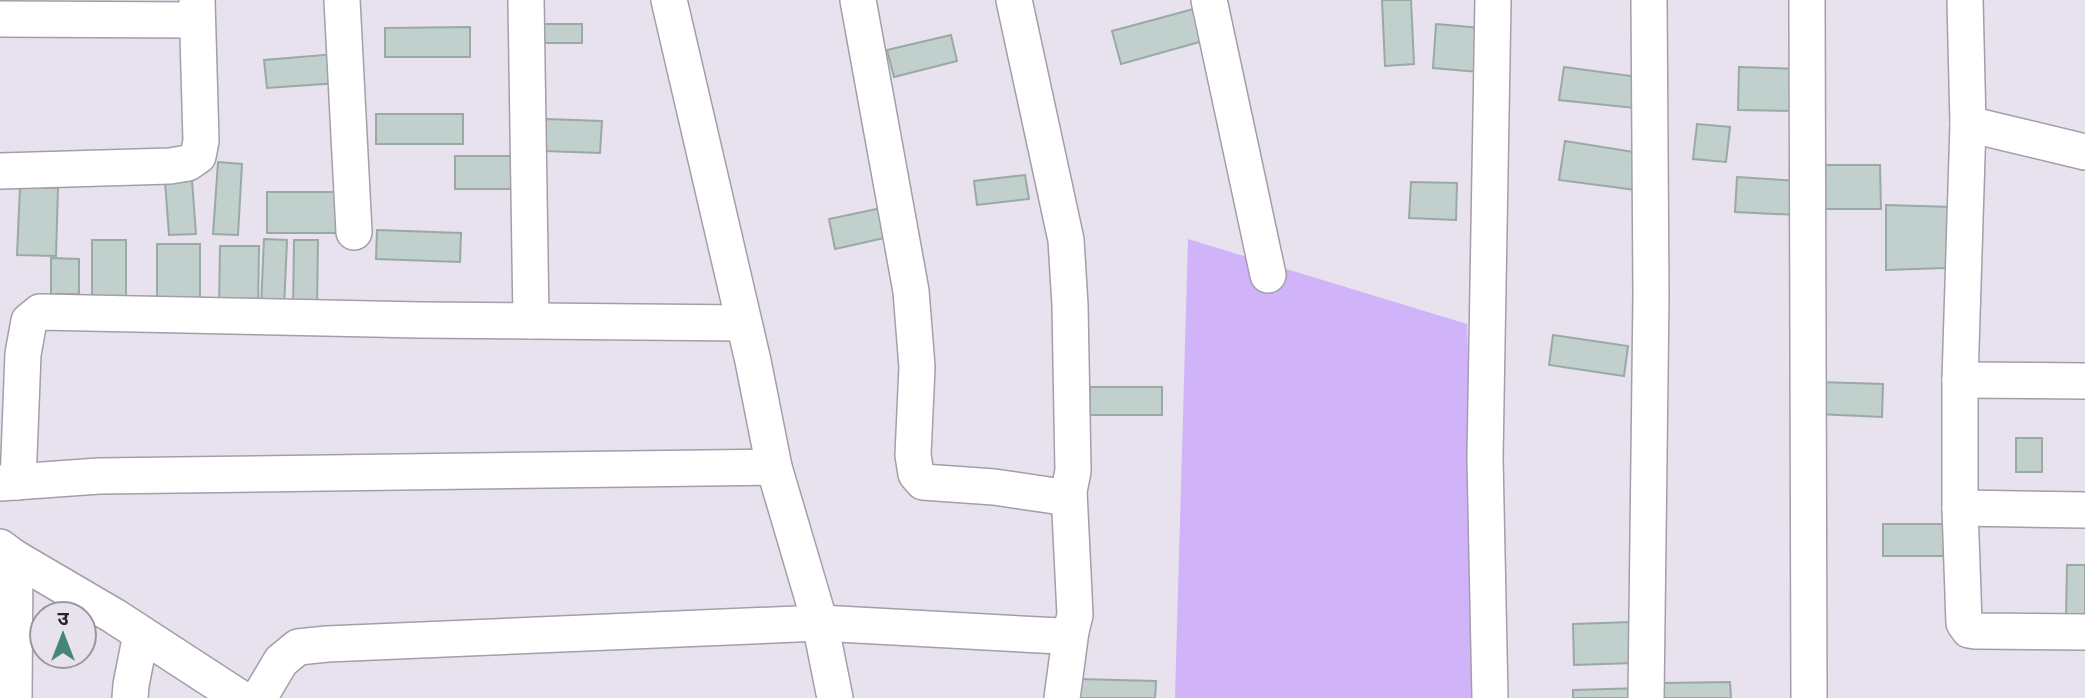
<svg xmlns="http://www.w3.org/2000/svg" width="2085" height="698" font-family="'Noto Sans','Noto Sans Devanagari',sans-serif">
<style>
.green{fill:#d1b3f9}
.building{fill:#c1d0cc;stroke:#9ba9a5;stroke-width:2}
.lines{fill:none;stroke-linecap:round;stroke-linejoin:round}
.minor-casing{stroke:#a39ea9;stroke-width:38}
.minor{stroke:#fff;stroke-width:35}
</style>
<rect width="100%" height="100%" fill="#e7e2ee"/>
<!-- green -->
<path class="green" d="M1188 239 1467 324 1479 698H1175Z"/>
<!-- building -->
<g class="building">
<path d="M1382 0H1411L1414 64 1385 66Z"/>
<path d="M1201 7 1210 39 1121 64 1112 31Z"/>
<rect x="542" y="24" width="40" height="19"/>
<path d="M1436 24 1481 28 1478 72 1433 68Z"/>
<path d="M470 27V57H385V28Z"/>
<path d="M951 35 957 61 894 77 887 50Z"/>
<path d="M336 54 338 83 267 88 264 60Z"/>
<path d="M1564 67 1646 78 1644 109 1559 100Z"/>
<path d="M1739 67 1800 69 1799 111 1738 110Z"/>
<rect x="376" y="114" width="87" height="30"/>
<path d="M546 119 602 121 600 153 545 151Z"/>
<path d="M1697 124 1730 127 1726 162 1693 159Z"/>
<path d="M1565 141 1646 154 1644 191 1559 180Z"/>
<rect x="455" y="156" width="73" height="33"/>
<path d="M218 162 242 164 238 235 213 234Z"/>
<path d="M1816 165H1880L1881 209H1817Z"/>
<path d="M191 167 196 234 169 235 164 168Z"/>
<path d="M1025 175 1029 199 977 205 974 181Z"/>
<path d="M1737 177 1799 181 1797 215 1735 212Z"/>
<path d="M1411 182 1457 183 1456 220 1409 218Z"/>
<path d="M20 187 58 188 56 256 17 255Z"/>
<rect x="267" y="192" width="76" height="41"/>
<path d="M1886 205 1953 207 1946 268 1886 270Z"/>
<path d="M891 206 898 235 835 249 829 219Z"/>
<path d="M377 230 461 233 460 262 376 259Z"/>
<path d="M264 239 287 240 284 308 261 307Z"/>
<rect x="92" y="240" width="34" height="67"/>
<path d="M294 240H318L317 308H293Z"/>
<rect x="157" y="244" width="43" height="60"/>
<path d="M220 246H259L258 309H219Z"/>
<path d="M51 258 79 259V294H51Z"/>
<path d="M1553 335 1628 346 1624 376 1549 365Z"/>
<path d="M1818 382 1883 384 1882 417 1817 414Z"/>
<rect x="1090" y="387" width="72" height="28"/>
<rect x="2016" y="438" width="26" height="34"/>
<rect x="1883" y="524" width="70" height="32"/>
<path d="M2067 565H2085V617H2066Z"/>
<path d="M1631 622 1632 663 1574 665 1573 624Z"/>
<path d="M1078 679 1156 681 1155 698H1077Z"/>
<path d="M1730 682 1731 698H1664V683Z"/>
<path d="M1641 688 1642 698H1573V690Z"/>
</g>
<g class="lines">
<!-- minor casing -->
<g class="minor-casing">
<g id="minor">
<path d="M342 0 354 232"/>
<path d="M526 0 531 321"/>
<path d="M669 0 753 361 774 467 820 623 835 698"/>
<path d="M858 0 911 291 917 367 913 455 916 474 923 482 994 487 1062 497 1069 491 1073 471 1070 305 1066 240 1014 0"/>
<path d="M1209 0 1268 275"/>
<path d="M1807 0 1809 698"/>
<path d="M1965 0 1968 124 1960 380V508L1964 623 1969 630 1975 631 2085 632"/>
<path d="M0 19 197 20"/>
<path d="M1968 124 2085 152"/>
<path d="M0 171 170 166 188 163 198 156 201 141 197 0"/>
<path d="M1960 380 2085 381"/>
<path d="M18 482 23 354 29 321 40 312 420 320 744 323"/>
<path d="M0 483 99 476 774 467"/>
<path d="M1960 508 2085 510"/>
<path d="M0 547 15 558 114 616 240 698"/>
<path d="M14 698 15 558"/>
<path d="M130 698 131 685 141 634"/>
<path d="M259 698 281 661 298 647 327 644 820 623 1059 636 1071 631 1075 615 1069 491"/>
<path d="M1062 698 1071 631"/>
<path d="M1490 698 1485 458 1493 0"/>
<path d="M1646 698 1651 295 1649 0"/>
</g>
</g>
<!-- minor -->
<use href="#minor" class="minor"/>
</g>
<!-- north arrow -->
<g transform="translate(63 635)"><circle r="33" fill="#e7e2ee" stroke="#9a96a0" stroke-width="2"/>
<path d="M0-5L12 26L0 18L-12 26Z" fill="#448678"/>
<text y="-10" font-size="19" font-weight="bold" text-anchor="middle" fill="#27252a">उ</text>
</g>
</svg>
